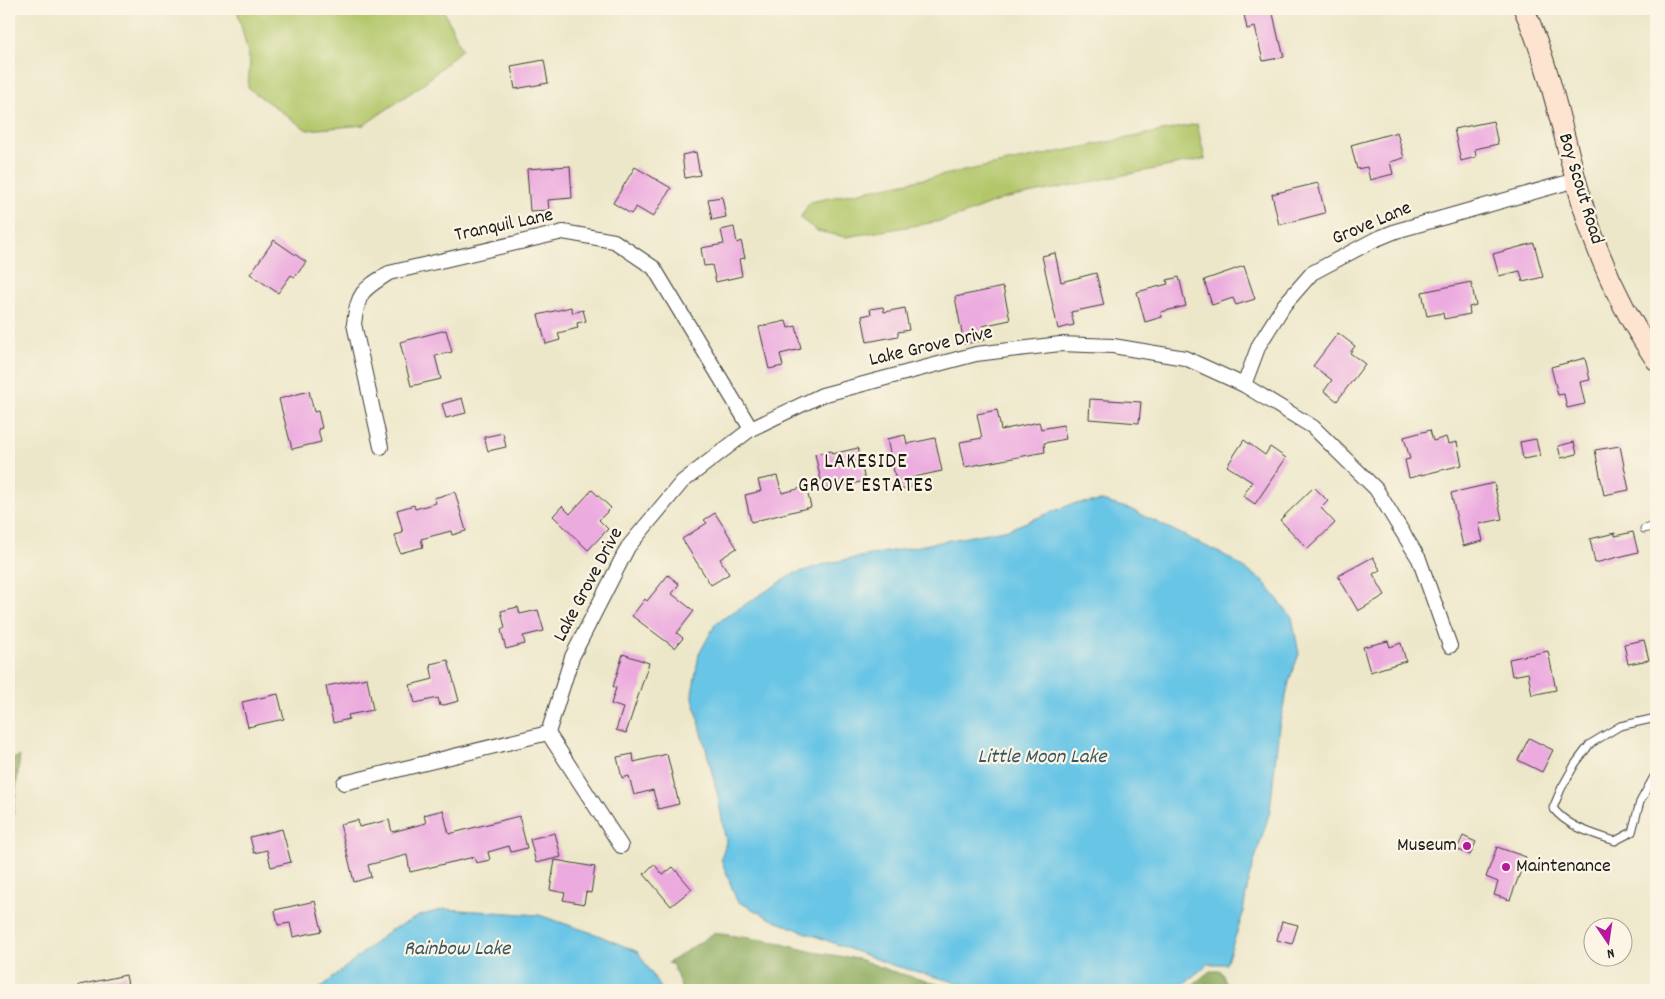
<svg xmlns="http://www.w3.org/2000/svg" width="1665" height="999" font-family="Dekko,sans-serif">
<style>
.green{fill:#b2c76b;stroke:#677244}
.forest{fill:#8dac5f;stroke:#54643e}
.water{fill:#68c5e6;stroke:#427081}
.building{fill:#ecabdf}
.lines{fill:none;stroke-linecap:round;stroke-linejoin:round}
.lane-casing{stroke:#3b3a36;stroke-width:9}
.street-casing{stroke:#3b3a36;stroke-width:16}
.secondary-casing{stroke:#3b3a36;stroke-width:22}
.lane{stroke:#fff;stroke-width:7}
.street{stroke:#fff;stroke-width:14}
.secondary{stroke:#fde4d1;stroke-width:20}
.poi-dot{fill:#b5179e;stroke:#fcf5e5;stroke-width:2}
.labels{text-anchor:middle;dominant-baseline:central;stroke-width:4.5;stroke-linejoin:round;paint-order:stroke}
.street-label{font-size:20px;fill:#1c1c1c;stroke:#fcf5e5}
.poi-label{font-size:20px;fill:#1c1c1c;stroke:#fcf5e5;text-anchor:end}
.neighbourhood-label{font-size:21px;letter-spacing:1px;fill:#1c1c1c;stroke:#fcf5e5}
.water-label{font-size:21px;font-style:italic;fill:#375763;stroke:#fcf5e5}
</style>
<rect width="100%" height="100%" fill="#fcf5e5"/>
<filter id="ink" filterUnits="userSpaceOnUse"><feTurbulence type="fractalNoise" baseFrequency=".02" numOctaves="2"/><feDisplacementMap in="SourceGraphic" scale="10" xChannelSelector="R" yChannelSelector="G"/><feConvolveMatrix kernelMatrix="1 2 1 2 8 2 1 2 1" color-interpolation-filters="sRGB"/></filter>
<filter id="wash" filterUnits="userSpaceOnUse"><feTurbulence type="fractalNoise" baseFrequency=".0096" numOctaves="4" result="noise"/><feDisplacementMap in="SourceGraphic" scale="20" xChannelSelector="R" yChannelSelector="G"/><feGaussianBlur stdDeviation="1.12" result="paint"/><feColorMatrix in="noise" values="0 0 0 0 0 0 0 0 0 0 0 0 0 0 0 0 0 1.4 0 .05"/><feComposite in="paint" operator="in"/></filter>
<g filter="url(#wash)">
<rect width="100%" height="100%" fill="#ede7ca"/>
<!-- green -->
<g class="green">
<path d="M237 9H443L462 49 422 85 364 125 307 130 248 88 250 62Z"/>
<path d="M1197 124 1205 159 1003 199 962 215 936 222 846 237 817 231 800 218 810 202Z"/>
</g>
<!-- forest -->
<g class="forest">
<path d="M20 756 9 845V760Z"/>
<path d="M714 933 770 941 813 952 859 959 891 971 958 990H682L673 965 668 963Z"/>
<path d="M1210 971H1221L1230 990H1186Z"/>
</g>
<!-- water -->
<g class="water">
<path d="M1102 501 1130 509 1226 556 1263 581 1292 617 1299 654 1290 678 1279 726 1270 811 1249 878 1242 917 1226 964H1208L1176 990H984L892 965 775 921 737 901 721 859 726 842 717 792 692 694 699 654 716 623 793 574 828 563 1009 529 1072 504Z"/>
<path d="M444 909 539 915 598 935 638 952 662 990H318L389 931 419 916Z"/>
</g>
<g id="blocks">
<!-- building -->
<g class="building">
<path d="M1243 9H1272L1279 41H1280L1284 57 1263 61 1255 27 1247 29Z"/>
<path d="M544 60 548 83 515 89 511 66Z"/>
<path d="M1493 121 1498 144 1475 149 1476 157 1461 161 1454 129Z"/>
<path d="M1397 132 1404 158 1390 162 1393 174 1370 180 1367 167 1357 169 1351 145Z"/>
<path d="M696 152 700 175 685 178 682 155Z"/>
<path d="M570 166 572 198 548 200 549 210 530 211 527 169Z"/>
<path d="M635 167 671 188 653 217 636 207 631 214 613 203Z"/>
<path d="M1318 183 1325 213 1279 225 1272 194Z"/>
<path d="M722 197 726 217 712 220 708 199Z"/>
<path d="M734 227 737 243 741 241 745 258 739 259 742 276 716 282 712 265 704 266 701 248 724 244 721 230Z"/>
<path d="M274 240 306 262 295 277 291 275 278 293 250 274Z"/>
<path d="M1534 243 1543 277 1523 282 1520 271 1499 276 1493 254Z"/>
<path d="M1055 253 1061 282 1096 273 1104 305 1071 312 1074 325 1058 329 1042 256Z"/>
<path d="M1244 266 1255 299 1236 305 1233 298 1212 305 1204 280Z"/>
<path d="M1179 277 1186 306 1161 312 1162 317 1145 322 1137 292 1168 284 1167 280Z"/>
<path d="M1471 282 1476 305 1469 307 1470 314 1444 319 1443 313 1427 316 1422 292Z"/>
<path d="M1003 287 1010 320 982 326 985 340 964 344 955 297Z"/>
<path d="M571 307 573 313 583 310 586 321 577 323 578 328 558 333 560 340 546 344 538 315Z"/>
<path d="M883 307 884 312 905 308 909 330 898 332V336L867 342 862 316 871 314 870 309Z"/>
<path d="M786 321 788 328 796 326 801 349 780 354 783 366 769 369 759 327Z"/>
<path d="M446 330 452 352 435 356 441 379 411 386 400 342Z"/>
<path d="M1338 333 1355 346 1350 353 1365 364 1337 401 1324 391 1332 380 1313 366Z"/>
<path d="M1585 358 1590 380 1580 382 1585 404 1567 408 1564 394 1558 395 1551 367Z"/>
<path d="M309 391 314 412 318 411 322 428 318 429 321 442 292 449 279 399Z"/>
<path d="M462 398 466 413 446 418 442 404Z"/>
<path d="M1090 399 1141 402 1139 423 1089 419Z"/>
<path d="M997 410 1001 430 1039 422 1041 429 1063 425 1066 439 1044 443 1045 452 965 467 960 442 982 438 977 414Z"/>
<path d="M1430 430 1433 441 1446 437 1448 444 1457 442 1462 465 1409 478 1405 460 1410 459 1404 437Z"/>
<path d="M503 433 506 447 488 451 484 437Z"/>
<path d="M905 435 907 444 935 438 942 471 914 477 916 486 898 490 887 439Z"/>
<path d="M1536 439 1540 456 1523 459 1520 442Z"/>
<path d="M1244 440 1265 455 1270 447 1286 458 1255 504 1243 496 1252 482 1227 466Z"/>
<path d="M1574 442 1577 454 1561 458 1558 446Z"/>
<path d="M1620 446 1629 490 1604 495 1595 450Z"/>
<path d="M858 448 865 481 823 490 815 454 831 451 832 454Z"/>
<path d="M777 476 782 493 806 487 811 507 751 522 745 495 761 491 758 480Z"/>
<path d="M1494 483 1502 519 1479 524 1483 541 1463 546 1451 493Z"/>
<path d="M1314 487 1328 501 1321 508 1335 523 1308 549 1280 520Z"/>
<path d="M592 490 611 508 599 520 608 529 588 550 553 516 562 506 570 514Z"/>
<path d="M455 492 466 531 452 535 451 531 421 539 423 547 400 553 395 535 403 533 397 510 414 505 415 509 436 503 434 498Z"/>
<path d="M715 513 737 548 720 559 729 574 711 585 682 539 707 523 704 520Z"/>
<path d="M1633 532 1638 552 1595 563 1590 539 1615 533V536Z"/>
<path d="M1373 557 1380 570 1373 574 1385 595 1358 611 1338 576Z"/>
<path d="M668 575 679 584 672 594 694 611 677 633 683 638 675 648 632 616 645 599 647 601Z"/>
<path d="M518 607 520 614 538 610 544 631 523 636 525 644 506 649 501 630 505 628 501 611Z"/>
<path d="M1644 640 1649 660 1628 664 1624 644Z"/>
<path d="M1388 641 1390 647 1401 643 1406 661 1370 672 1363 647Z"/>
<path d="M1548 651 1556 690 1532 695 1528 673 1512 676 1509 659Z"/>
<path d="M623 654 649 663 626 733 616 730 623 708 611 704 616 688 613 687Z"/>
<path d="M448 660 459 701 440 706 438 698 415 703 410 685 433 679 430 664Z"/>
<path d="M367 678 373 710 348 715 349 719 333 723 326 686Z"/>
<path d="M278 694 284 719 248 727 242 702Z"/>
<path d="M1529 738 1553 750 1542 772 1518 760Z"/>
<path d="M633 754 634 762 667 754 679 804 658 809 653 790 634 795 629 776 622 778 617 757Z"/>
<path d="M443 810 449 834 519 816 527 848 511 852 509 846 488 852 490 860 476 863 474 857 410 872 407 855 368 865 371 877 354 882 340 824 358 820 359 827 389 820 392 832 426 823 424 815Z"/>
<path d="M282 829 291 862 271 867 267 850 254 853 250 837Z"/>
<path d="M555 833 561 857 536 863 530 839Z"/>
<path d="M1463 836 1476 842 1470 855 1457 849Z"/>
<path d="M1497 847 1526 857 1510 900 1494 895 1498 882 1486 877Z"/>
<path d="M555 860 595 867 591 893 586 892 584 904 563 900 565 893 550 890Z"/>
<path d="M654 864 663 875 673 867 692 889 671 906 644 874Z"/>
<path d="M315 901 322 931 293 937 290 923 278 925 275 910Z"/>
<path d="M1282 921 1298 925 1292 944 1277 940Z"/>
<path d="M126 975 129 990H80L79 985Z"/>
</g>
</g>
</g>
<g filter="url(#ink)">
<use href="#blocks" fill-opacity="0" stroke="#3b3a36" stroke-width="1"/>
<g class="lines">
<!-- lane casing -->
<g class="lane-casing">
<g id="lane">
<path d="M1644 529 1656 526"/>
<path d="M1656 718 1620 726 1590 744 1575 764 1561 789 1553 808C1567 827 1594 834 1615 841L1632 832 1640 802 1656 773"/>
</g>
</g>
<!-- street casing -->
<g class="street-casing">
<g id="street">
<path d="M1244 385 1259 345 1284 305 1312 273 1374 240 1396 231 1576 180"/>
<path d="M381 447 354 324C358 292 362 290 389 273L563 232 614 241 654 268 751 429"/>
<path d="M344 783 548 733"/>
<path d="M621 846 548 733 572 657 628 547 682 482 751 429 822 395 976 354 1060 344 1113 346 1185 358 1244 385 1313 427 1376 489 1419 559 1450 646"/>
</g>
</g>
<!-- secondary casing -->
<g class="secondary-casing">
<path id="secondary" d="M1524 9C1555 78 1566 156 1590 228 1606 275 1628 319 1656 360"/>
</g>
<!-- lane -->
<use href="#lane" class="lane"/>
<!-- street -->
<use href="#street" class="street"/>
<!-- secondary -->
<use href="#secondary" class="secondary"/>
</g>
</g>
<!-- markers -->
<g class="poi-dot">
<circle cx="1467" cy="846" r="5"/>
<circle cx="1506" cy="867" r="5"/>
</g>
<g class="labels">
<!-- street labels -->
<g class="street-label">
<text transform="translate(1580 189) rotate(73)">Boy Scout Road</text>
<text transform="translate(1372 224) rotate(-23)">Grove Lane</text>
<text transform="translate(504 226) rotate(-12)">Tranquil Lane</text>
<text transform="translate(931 347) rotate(-13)">Lake Grove Drive</text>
<text transform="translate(589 585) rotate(-62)">Lake Grove Drive</text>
</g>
<!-- poi labels -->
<g class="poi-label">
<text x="1457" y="846">Museum</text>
<text x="1516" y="867" text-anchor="start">Maintenance</text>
</g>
<!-- neighbourhood labels -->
<g class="neighbourhood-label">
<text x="866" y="463">LAKESIDE<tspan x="866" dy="24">GROVE ESTATES</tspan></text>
</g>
<!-- water labels -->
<g class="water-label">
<text x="1042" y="758">Little Moon Lake</text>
<text x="457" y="950">Rainbow Lake</text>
</g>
</g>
<!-- margin -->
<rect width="1665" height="999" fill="none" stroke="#fcf5e5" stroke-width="30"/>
<!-- north arrow -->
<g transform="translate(1608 942) rotate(167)"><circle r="24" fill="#fcf5e5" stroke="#a29e95"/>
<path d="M0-4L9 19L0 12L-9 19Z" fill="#b5179e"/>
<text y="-8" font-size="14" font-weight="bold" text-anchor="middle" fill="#1c1c1c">N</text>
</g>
</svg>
